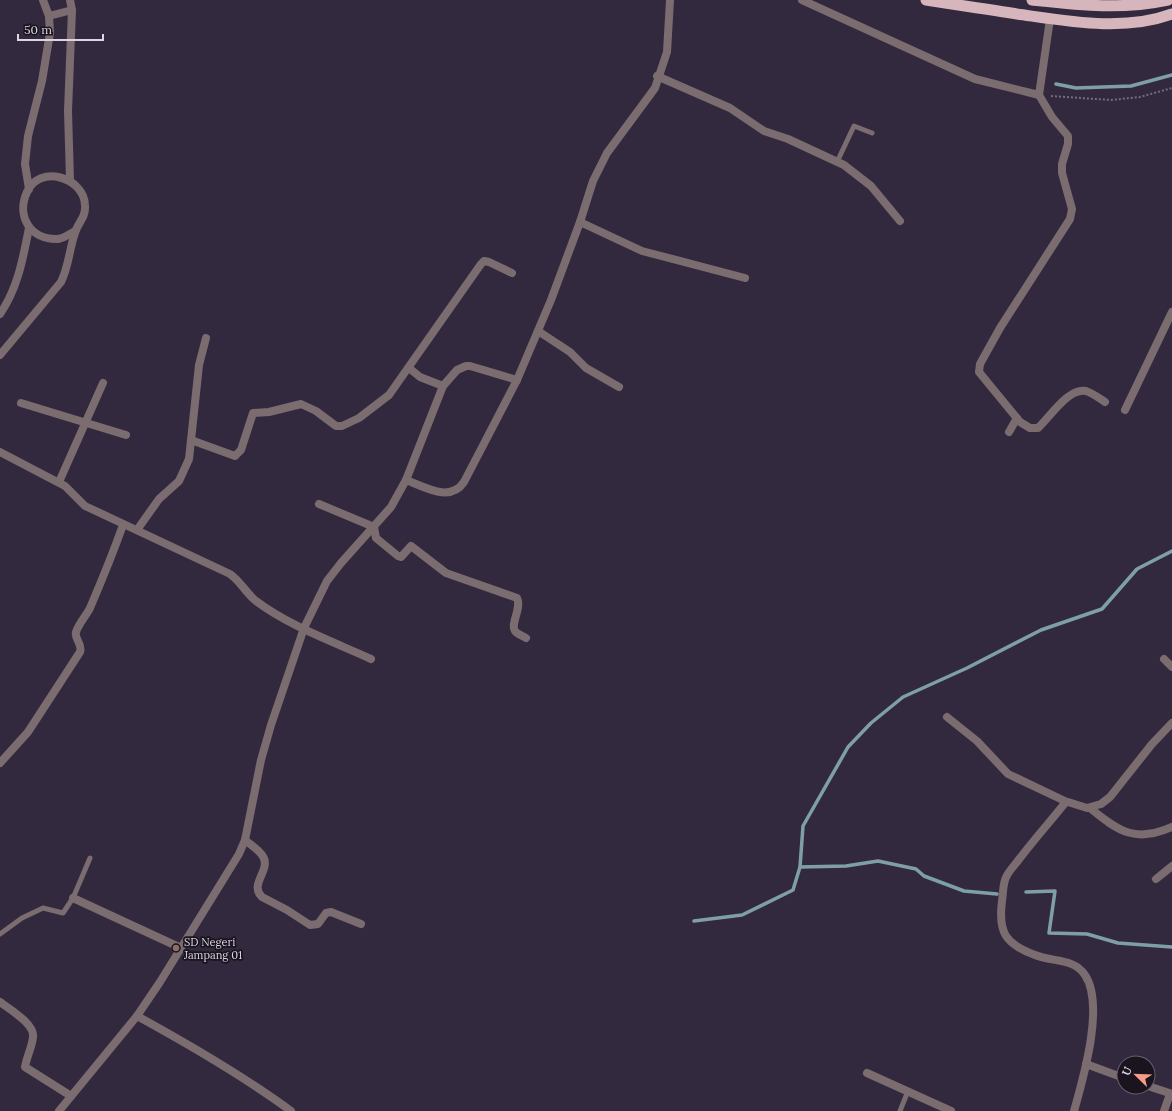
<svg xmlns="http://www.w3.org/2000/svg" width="1172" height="1111" font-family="Lora,serif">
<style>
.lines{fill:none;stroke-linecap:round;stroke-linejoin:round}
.stream{stroke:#7f9fa8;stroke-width:3.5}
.path{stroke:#756d80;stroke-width:2;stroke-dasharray:2 2;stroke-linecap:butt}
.service{stroke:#7b6c6f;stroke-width:5}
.minor{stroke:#7b6c6f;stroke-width:8}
.trunk{stroke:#d6b6bc;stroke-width:11}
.education-dot{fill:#8d6e63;stroke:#19141e;stroke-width:1.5}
.labels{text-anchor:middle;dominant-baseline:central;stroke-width:3.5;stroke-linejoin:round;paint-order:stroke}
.poi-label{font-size:11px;fill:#dcd6e4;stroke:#19141e;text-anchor:start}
</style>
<rect width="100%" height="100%" fill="#33293f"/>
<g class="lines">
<!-- stream -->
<g class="stream">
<path d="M1056 84 1076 88 1131 86 1172 75"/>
<path d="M800 867 846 866 878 861 916 869 924 876 964 891 997 894"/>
<path d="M1026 892 1055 891 1049 933 1087 934 1118 943 1172 947"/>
<path d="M694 921 742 915 793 890 800 867 803 826 848 747 871 723 903 697 967 668 1041 630 1102 609 1137 569 1172 551"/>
</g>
<!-- path -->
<path class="path" d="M1051 96 1111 100 1140 97 1172 88"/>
<!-- service -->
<g class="service">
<path d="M837 162 854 126 872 133"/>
<path d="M0 934 22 918 43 908 63 913 73 898 90 858"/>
<path d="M900 1111 908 1091"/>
</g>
<!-- minor -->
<g class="minor">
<path d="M70 0 72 10 68 111 70 180"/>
<path d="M802 0 975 79 1039 95"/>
<path d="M49 16 72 10"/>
<path d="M1050 19 1039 95 1052 117 1068 136V144L1062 164V173L1072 209 1070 219 1000 328 980 364 979 372 1020 422 1030 428H1038C1050 417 1069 387 1086 391 1093 393 1100 399 1105 402"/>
<path d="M657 76 730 108 764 131 788 139 844 165 871 186 900 221"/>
<path d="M29 189 25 164 28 136 42 81 50 33 49 16 43 0"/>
<path d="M580 222 642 251 745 278"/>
<path d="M0 314C18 288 23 258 29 228"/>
<path d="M538 331 570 352 586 368 619 387"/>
<path d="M0 355 61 282C69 266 69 250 75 233 78 222 86 218 85 205 84 177 39 164 27 192 16 216 30 240 58 239 64 238 70 234 75 231"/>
<path d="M409 368 420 377 443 386"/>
<path d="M21 403 126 435"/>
<path d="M1125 410 1172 312"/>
<path d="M1009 432 1017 418"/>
<path d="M191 440 235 456 241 450 253 413 269 412 301 404 316 411 336 426H342L359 418 389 395 481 264 484 261 489 262 512 273"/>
<path d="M0 452 65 486 85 506 230 574C241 582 246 593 256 601 289 626 334 642 371 659"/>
<path d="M406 480 443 386 457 370 466 366H470L517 380"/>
<path d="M59 482 103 383"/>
<path d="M319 504 374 527 376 538 398 556 401 557 411 546 446 573 517 598C522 608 510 624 515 631 517 634 523 636 526 638"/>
<path d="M137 530 159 499 179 481 189 459 199 365 206 338"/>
<path d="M1164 659 1172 667"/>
<path d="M947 717 977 741 1008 774 1067 802"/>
<path d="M0 763 28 732 80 652C83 644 74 639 76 632 79 623 86 616 90 608 102 580 113 553 123 525"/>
<path d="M1090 808C1119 832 1136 843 1172 827"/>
<path d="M245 840C251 845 258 849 262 855 273 869 248 884 262 897L287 910 310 925 318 924 326 913 331 912 361 924"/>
<path d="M1156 879 1172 866"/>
<path d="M73 898 181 948"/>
<path d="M0 1002C9 1009 35 1024 33 1037 32 1047 27 1056 25 1067L71 1096"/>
<path d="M137 1016C190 1045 242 1075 291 1111"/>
<path d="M1086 1064 1124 1078"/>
<path d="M867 1073 951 1111"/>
<path d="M1148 1086 1172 1094"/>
<path d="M59 1111 137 1016 160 982 239 854 245 840 261 760 271 725 304 628 327 581 341 563 391 507 406 480C425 487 450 503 464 482L517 380 551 300 580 222 593 181 607 153 655 88 667 52 670 0"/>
<path d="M1074 1111C1083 1079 1105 1005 1085 975 1074 958 1052 962 1035 955 1005 944 998 932 1002 901 1003 894 1003 886 1005 880 1007 873 1013 867 1017 862 1032 842 1049 823 1065 803L1068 802 1087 808 1101 804 1110 797 1152 744 1172 723"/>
<path d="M1164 1111 1170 1094"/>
</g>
<!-- trunk -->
<g class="trunk">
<path d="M926 0C957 5 987 9 1017 14 1067 21 1124 32 1172 14"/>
<path d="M1032 0C1079 5 1121 10 1168 0"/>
</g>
</g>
<!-- markers -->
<circle class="education-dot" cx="176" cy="948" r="4"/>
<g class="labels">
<!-- poi labels -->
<g class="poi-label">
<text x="184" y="942">SD Negeri<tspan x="184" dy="13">Jampang 01</tspan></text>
</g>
</g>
<!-- north arrow -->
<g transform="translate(1136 1075) rotate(293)"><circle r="19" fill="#19141e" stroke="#67626d"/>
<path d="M0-3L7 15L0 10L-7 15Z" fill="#f49e87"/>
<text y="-6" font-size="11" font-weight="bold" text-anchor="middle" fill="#dcd6e4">U</text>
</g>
<!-- scale -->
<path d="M18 34v6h85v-6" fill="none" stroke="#dcd6e4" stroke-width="2"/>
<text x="24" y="34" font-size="12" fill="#dcd6e4" stroke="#19141e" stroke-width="3" paint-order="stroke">50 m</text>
</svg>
